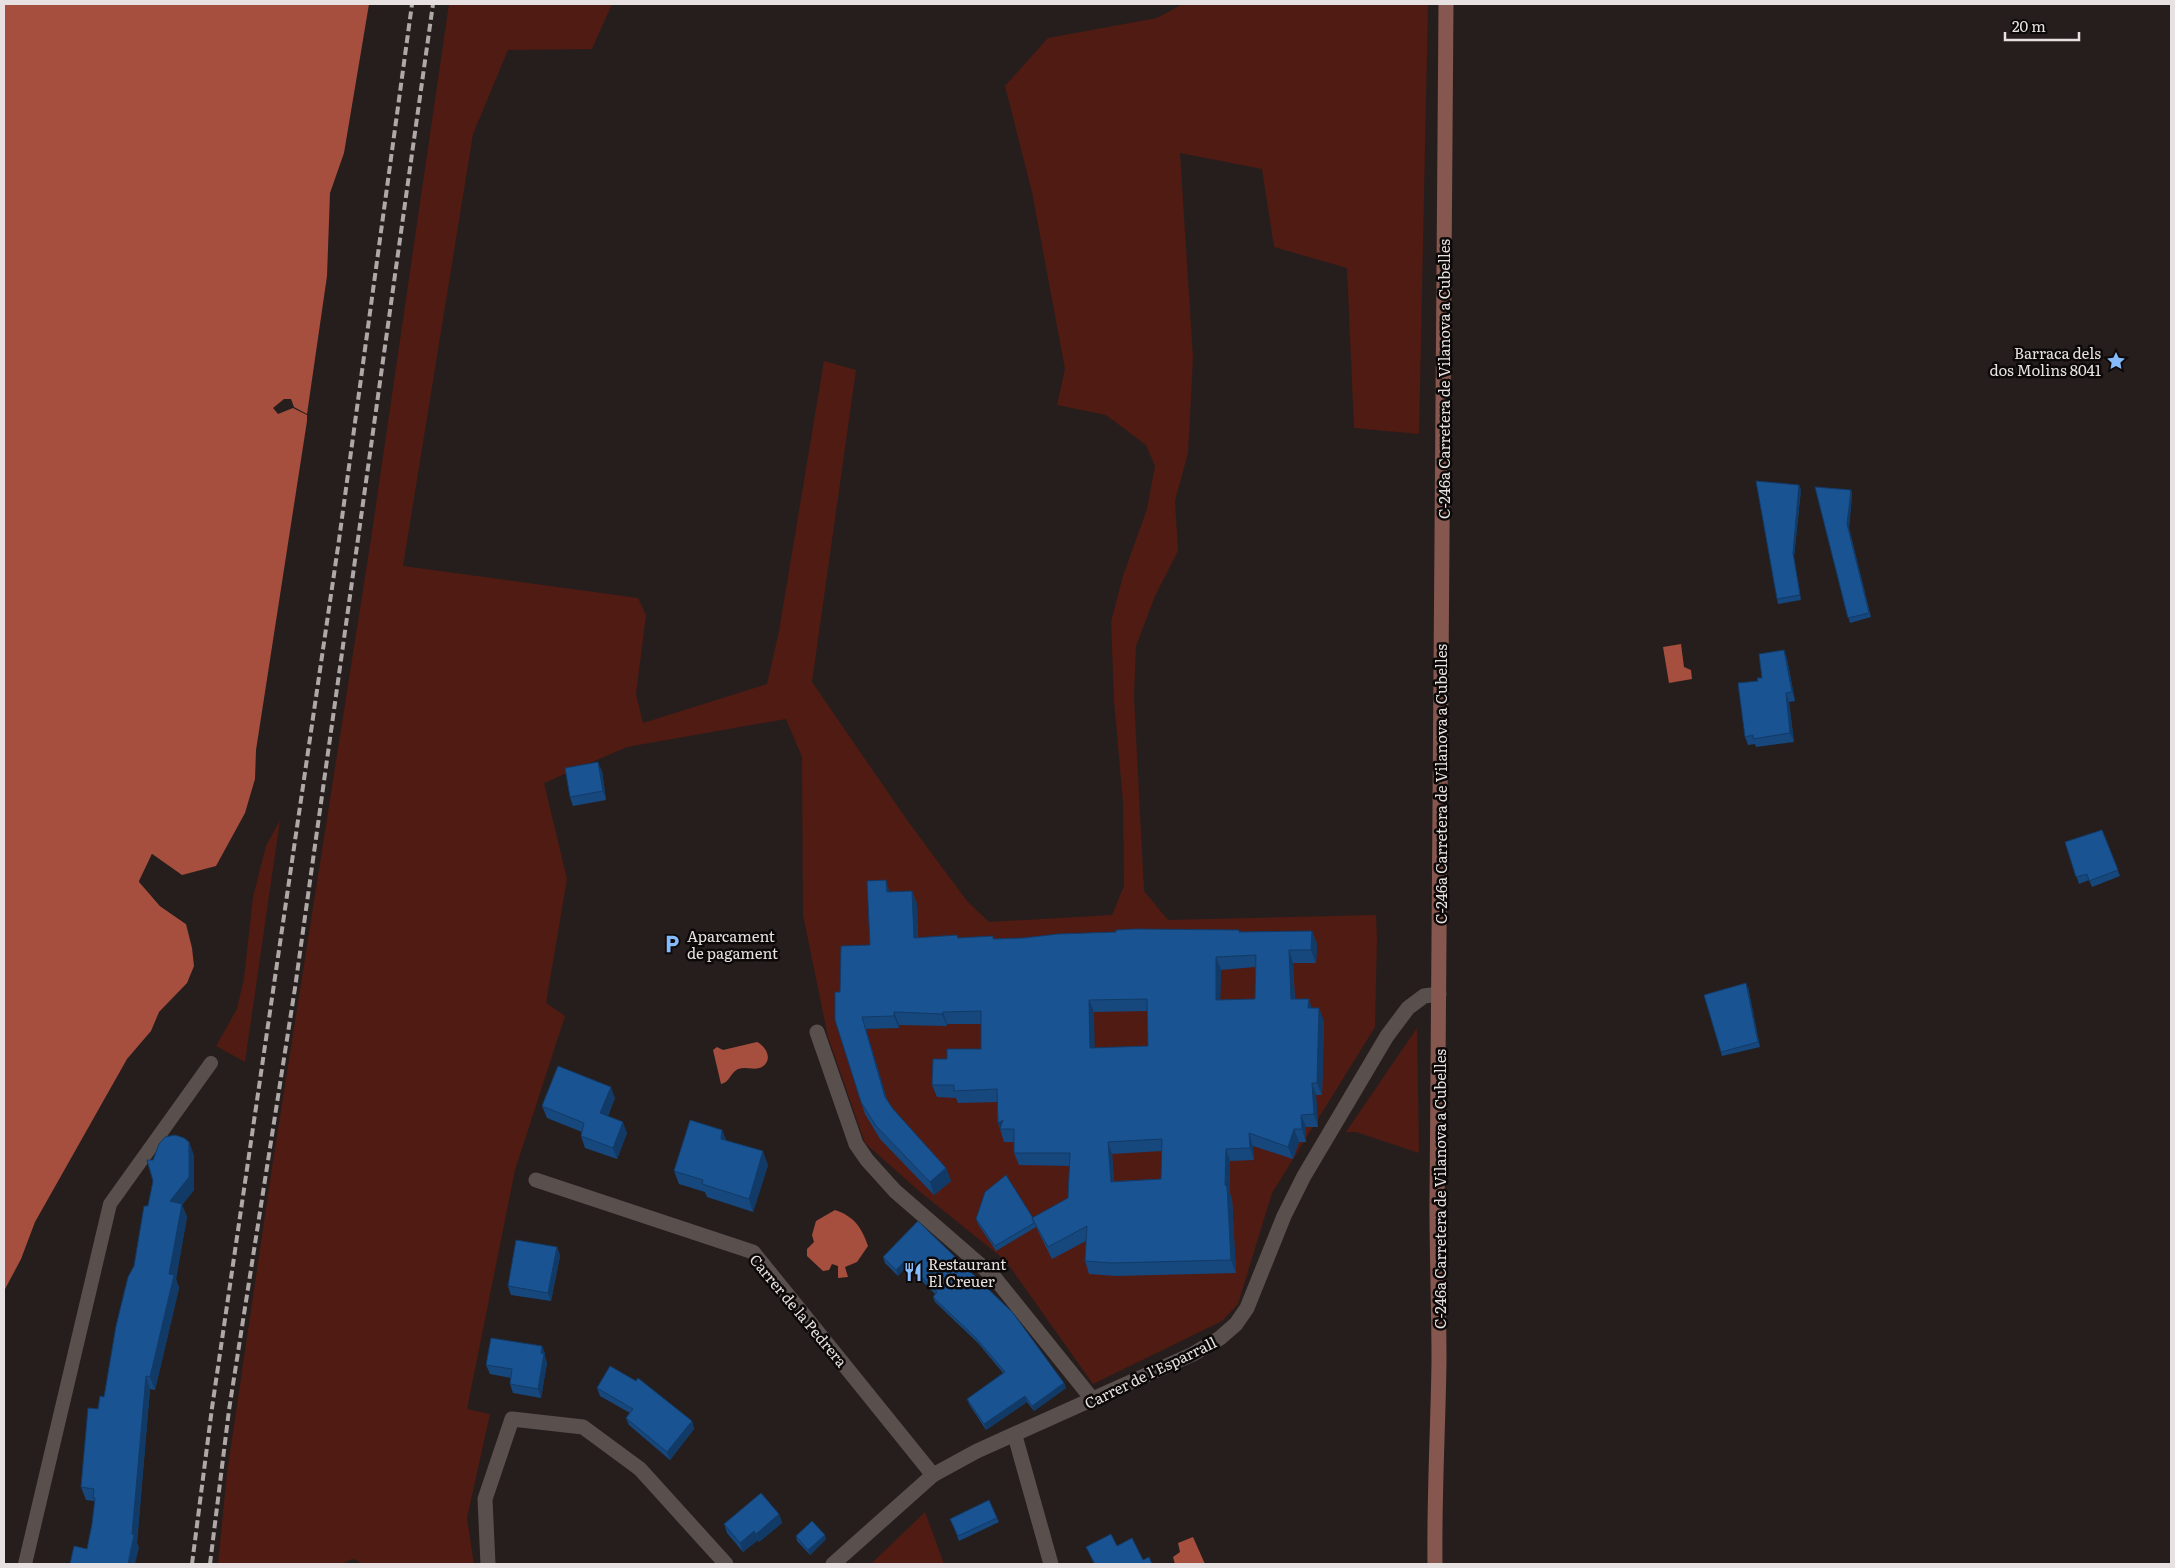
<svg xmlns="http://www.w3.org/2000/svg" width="2175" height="1568" font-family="Literata,serif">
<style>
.green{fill:#501b12}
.water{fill:#a64f3e}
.pier{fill:#261e1d}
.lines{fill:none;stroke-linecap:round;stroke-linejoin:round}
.pedestrian{stroke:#59504e;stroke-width:14}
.minor{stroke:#59504e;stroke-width:15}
.secondary{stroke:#85574e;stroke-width:15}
.rail{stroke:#aea8a7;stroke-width:4;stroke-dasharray:8 4;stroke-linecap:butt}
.wall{fill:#16477d;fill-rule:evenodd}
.shaded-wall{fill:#123a66}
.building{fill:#195391;stroke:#123a66;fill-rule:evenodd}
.labels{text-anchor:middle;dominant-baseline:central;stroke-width:5;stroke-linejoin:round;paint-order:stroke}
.poi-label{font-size:15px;fill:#e7e2e1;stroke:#0c0908;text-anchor:start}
.street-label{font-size:15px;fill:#e7e2e1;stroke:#0c0908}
</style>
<rect width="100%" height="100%" fill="#261e1d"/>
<!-- green -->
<g class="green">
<path d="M449 4H612L592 49 508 50 473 134 403 566 638 598 646 615 636 694 643 723 767 684 779 631 824 361 856 370 812 682 907 820 967 901 989 922 1112 915 1124 886 1123 802 1114 700 1111 622 1123 576 1147 509 1155 466 1146 445 1106 415 1057 405 1065 369 1032 192 1005 86 1048 38 1157 18 1183 4H1428L1419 434 1354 428 1347 268 1274 247 1262 169 1180 153 1193 358 1188 453 1175 501 1178 551 1155 596 1136 646 1134 697 1144 891 1168 920 1376 915 1377 939 1375 1027 1272 1193 1238 1304 1222 1321 1093 1384 1006 1261 919 1191 865 1143 828 1037 803 915 802 757 786 719 627 747 544 783 567 879 546 1003 565 1016 515 1170 467 1409 490 1414 467 1518 474 1564H360L359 1561 352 1559 342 1564H218L227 1473 272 1168 371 539Z"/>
<path d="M280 820 245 1062 216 1046 237 1009 244 978 253 897 266 846Z"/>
<path d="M1417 1028 1419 1153 1356 1132H1346Z"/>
<path d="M925 1512 944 1564H871Z"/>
</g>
<!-- water -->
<g class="water">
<path d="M4 4H369L344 153 330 193 327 276 307 414 294 407 291 399H284L273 408 278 414 293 408 307 415V421L256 750 255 779 245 813 216 866 182 875 152 854 139 882 160 906 186 924 192 948 194 966 187 983 159 1012 151 1031 127 1059 35 1222 21 1259 4 1291Z"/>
<path d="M1681 644 1684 667 1691 670 1692 679 1669 683 1663 647Z"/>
<path d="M757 1042C767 1047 773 1060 762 1067 754 1071 746 1066 738 1069 730 1073 730 1082 721 1084L713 1050 717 1047 723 1050Z"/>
<path d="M835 1210C854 1216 862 1228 868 1246L857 1262 845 1267 848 1277 838 1278V1266L832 1264 829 1270 823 1271 807 1256V1249L814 1242 812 1235 816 1221Z"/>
<path d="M1193 1537 1205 1564H1175L1173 1557 1180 1552 1178 1543Z"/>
</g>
<!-- pier -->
<path class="pier" d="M152 854 184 877H180L153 858 142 881 161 905 188 923 186 924 160 906 139 881Z"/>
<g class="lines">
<!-- pedestrian -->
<path class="pedestrian" d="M25 1564 110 1204 211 1063"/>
<!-- minor -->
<g class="minor">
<path d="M817 1032 856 1144 867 1160 895 1191 994 1277 1093 1400"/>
<path d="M536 1180 753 1252 933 1475"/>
<path d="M1015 1436 1051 1564"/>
<path d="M488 1564 485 1499 512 1419 583 1427 640 1469 726 1564"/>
<path d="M833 1564 933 1475 977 1451 1193 1354 1220 1338 1236 1324 1247 1308 1284 1216 1304 1176 1387 1036 1408 1008 1424 996 1439 994"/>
</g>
<!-- secondary -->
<path class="secondary" d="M1435 1564C1434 1497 1438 1430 1439 1362 1439 1310 1437 1258 1437 1206L1446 4"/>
<!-- rail -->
<g class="rail">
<path d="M192 1564 212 1408 339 540 412 4"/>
<path d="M210 1564 229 1410 295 988 433 4"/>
</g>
</g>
<!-- wall -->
<g class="wall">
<path d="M1815 487 1851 490 1852 495 1849 528 1871 617 1850 623Z"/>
<path d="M1801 489 1794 557 1801 600 1778 604 1777 599Z"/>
<path d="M1784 650 1787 659 1795 701 1789 702 1794 742 1756 747 1755 744 1748 745 1745 737 1758 681 1762 678Z"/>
<path d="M602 771 606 800 573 806 570 797Z"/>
<path d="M2102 830 2120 876 2092 887 2089 880 2079 884 2065 842Z"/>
<path d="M912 891 917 904 918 938H958L993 936 994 939 1240 932 1312 931 1317 944 1316 963H1293L1295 999 1312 1008 1324 1021 1322 1095H1316L1318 1127H1306V1142H1299L1293 1159 1253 1146 1254 1160 1230 1161V1194L1232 1199 1236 1273 1116 1276 1089 1274 1085 1261 1086 1241 1052 1259 1036 1227 996 1251 978 1224 976 1219 1033 1218 1068 1198 1070 1166 1019 1165 1014 1153V1142H1004L1000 1129 998 1123V1102L958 1103 956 1098 937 1097 932 1085 947 1059 981 1049V1024H947V1026L899 1025V1028L866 1029 887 1100 893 1109 946 1168 951 1181 934 1195 880 1139 865 1114 861 1102 840 992 870 945 890 892ZM1255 967V999L1220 1000 1221 970ZM1147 1011 1148 1046 1094 1048V1012ZM1162 1151 1161 1179 1114 1181 1112 1154Z"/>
<path d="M1748 987 1760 1047 1722 1056 1704 995Z"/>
<path d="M615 1098 608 1116 627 1133 617 1159 585 1148 581 1136 582 1132 547 1118 542 1106Z"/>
<path d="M722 1130 726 1140 768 1165 753 1212 707 1197 705 1192 679 1184 674 1171Z"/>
<path d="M189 1142 194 1156V1190L182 1205 187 1217 176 1279 179 1288 155 1390 150 1389 137 1543 139 1548 87 1549 92 1524 95 1503 94 1501 86 1500 81 1487 98 1409 104 1397 148 1206 153 1181V1160Z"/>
<path d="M918 1221 1064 1383 1066 1388 1034 1411 1027 1402 986 1430 969 1404 967 1399 1003 1373 978 1343 935 1302 933 1297 935 1294 907 1266 898 1276 885 1263 883 1257Z"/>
<path d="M557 1247 560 1256 551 1301 511 1295 508 1286Z"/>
<path d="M542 1346 545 1354V1357L547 1363 541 1398 513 1393 510 1384 511 1378 490 1374 486 1365Z"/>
<path d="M597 1388 692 1421 694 1429 670 1460 629 1425 626 1418 630 1413 600 1396Z"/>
<path d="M779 1514 782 1523 759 1542 758 1540 743 1552 727 1533 724 1524Z"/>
<path d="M997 1518 999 1522 959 1541 952 1523Z"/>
<path d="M796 1536 826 1539 810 1555 797 1541Z"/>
<path d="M1117 1546 1143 1560 1152 1564H1094L1086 1547Z"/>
</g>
<!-- shaded-wall -->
<g class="shaded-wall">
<path d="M1799 485 1801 489 1794 557 1801 600 1800 595 1793 553Z"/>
<path d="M1851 490 1852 495 1849 528 1871 617 1847 524Z"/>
<path d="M1784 650 1787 659 1795 701 1792 692Z"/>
<path d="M1786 693 1789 702 1794 742 1790 733Z"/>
<path d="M598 762 602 771 606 800 603 791Z"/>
<path d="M886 880 890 893 887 892Z"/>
<path d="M912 891 917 904 918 951 914 938Z"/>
<path d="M1312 931 1317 944 1316 963 1311 950Z"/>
<path d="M1289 950 1293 963 1295 1011 1291 999Z"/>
<path d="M1216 957 1221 970 1220 1012 1216 1000Z"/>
<path d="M1746 983 1748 987 1760 1047 1758 1042Z"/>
<path d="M1309 999 1313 1012 1308 1008Z"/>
<path d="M1089 1000 1094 1012 1095 1061 1090 1048Z"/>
<path d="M1319 1008 1324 1021 1322 1095 1317 1083Z"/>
<path d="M894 1012 899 1025V1028L894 1016Z"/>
<path d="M943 1012 947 1024V1026L942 1014Z"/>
<path d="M862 1017 866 1029 890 1109 885 1097Z"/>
<path d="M1312 1083 1316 1095 1318 1127 1314 1114Z"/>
<path d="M611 1087 615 1098 604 1124 600 1113Z"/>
<path d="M1301 1115 1306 1127V1142L1302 1129Z"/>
<path d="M1003 1120 1000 1129 998 1123Z"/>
<path d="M623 1122 627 1133 617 1159 613 1148Z"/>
<path d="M1294 1129 1299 1142 1293 1159 1288 1147Z"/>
<path d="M722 1130 727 1143 721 1139Z"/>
<path d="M1249 1133 1253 1146 1254 1160 1250 1148Z"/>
<path d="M189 1142 194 1156V1190L182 1205 187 1217 176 1279 179 1288 155 1390 150 1377 169 1274 170 1201Z"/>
<path d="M1108 1142 1112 1154 1115 1194 1111 1182Z"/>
<path d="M1226 1149 1230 1161V1194L1232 1199 1236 1273 1231 1260 1225 1185Z"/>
<path d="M763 1151 768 1165 753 1212 749 1199Z"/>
<path d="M946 1168 951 1181 934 1195 930 1182Z"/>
<path d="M557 1247 560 1256 551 1301 548 1293Z"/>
<path d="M905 1261 907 1266 898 1276 896 1270Z"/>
<path d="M542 1346 545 1354V1357L547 1363 541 1398 538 1389Z"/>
<path d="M146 1376 150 1389 137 1543 139 1548 135 1564H128L132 1534Z"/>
<path d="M1064 1383 1066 1388 1034 1411 1032 1406Z"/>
<path d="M1025 1396 1027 1402 986 1430 984 1424Z"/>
<path d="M692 1421 694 1429 670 1460 667 1452Z"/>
<path d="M779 1514 782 1523 759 1542 756 1534Z"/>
<path d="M754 1531 758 1540 743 1552 740 1543Z"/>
<path d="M825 1535 826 1539 810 1555 808 1550Z"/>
</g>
<!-- building -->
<g class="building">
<path d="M1756 481 1799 485 1793 553 1800 595 1777 599Z"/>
<path d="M1815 487 1851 490 1847 524 1869 613 1848 618Z"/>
<path d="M1784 650 1792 692 1786 693 1790 733 1753 739V735L1745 737 1738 683 1758 681 1757 678H1762L1759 654Z"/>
<path d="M598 762 603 791 570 797 565 768Z"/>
<path d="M2102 830 2118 870 2089 881 2087 874 2076 877 2065 842Z"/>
<path d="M886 880 887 892 912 891 914 938 957 935 958 938 993 936V939L1023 938 1058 934 1116 932V930L1136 929 1239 930V932L1312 931 1311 950H1289L1291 999H1309L1308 1008H1319L1317 1083H1312L1314 1114 1301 1115 1302 1129H1294L1288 1147 1249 1133 1250 1148 1226 1149 1225 1185 1227 1187 1231 1260 1111 1263 1085 1261 1087 1226 1048 1247 1032 1218 1068 1198 1070 1153H1014V1129H1000L1003 1120 998 1123 997 1089 954 1091V1085H932L933 1059H947V1049H981V1011L943 1012 942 1014 894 1012V1016L862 1017 885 1097 893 1109 946 1168 930 1182 876 1126 861 1102 835 1020V992H840L841 946 870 945 867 881ZM1256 955 1255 999 1216 1000V957ZM1147 999 1148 1046 1090 1048 1089 1000ZM1162 1139 1161 1179 1111 1182 1108 1142Z"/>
<path d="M1746 983 1758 1042 1721 1052 1704 995Z"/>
<path d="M558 1066 611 1087 600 1113 623 1122 613 1148 581 1136 584 1123 542 1106Z"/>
<path d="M690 1120 722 1130 721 1139 763 1151 749 1199 702 1184 703 1180 674 1171Z"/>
<path d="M175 1135 184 1138 189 1142V1177L170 1201 182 1204 169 1274 174 1275 150 1377 146 1376 132 1534 134 1535 128 1564H70L74 1546 87 1549 92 1524 95 1498H93L94 1489 81 1487 88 1408 98 1409 100 1396 104 1397 116 1326 128 1277 134 1266 144 1206H148L153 1181 147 1160H153L159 1144 165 1137Z"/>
<path d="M1006 1175 1033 1218H1032L1034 1223 995 1246 976 1219 985 1192Z"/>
<path d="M918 1221 1013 1313 1064 1383 1032 1406 1025 1396 984 1424 967 1399 1005 1372 976 1338 933 1297 937 1292 905 1261 896 1270 883 1257Z"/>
<path d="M516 1240 557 1247 548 1293 508 1286Z"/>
<path d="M491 1338 542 1346 541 1353 544 1354 538 1389 510 1384 512 1369 486 1365Z"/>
<path d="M610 1366 636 1381 638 1378 692 1421 667 1452 626 1418 633 1409 597 1388Z"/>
<path d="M761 1493 779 1514 756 1534 754 1531 740 1543 724 1524Z"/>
<path d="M989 1500 997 1518 958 1536 950 1519Z"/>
<path d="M812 1521 825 1535 808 1550 796 1536Z"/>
<path d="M1111 1534 1117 1546 1132 1538 1143 1560 1149 1557 1152 1564H1095L1086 1547Z"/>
</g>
<!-- icons -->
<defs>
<g id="sight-bare" transform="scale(1.5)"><path d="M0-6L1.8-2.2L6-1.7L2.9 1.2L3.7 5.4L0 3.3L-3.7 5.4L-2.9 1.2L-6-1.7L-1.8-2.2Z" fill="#86bbfb" stroke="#0c0908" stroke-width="2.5" paint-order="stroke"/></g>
<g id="parking-bare" transform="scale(1.5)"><path d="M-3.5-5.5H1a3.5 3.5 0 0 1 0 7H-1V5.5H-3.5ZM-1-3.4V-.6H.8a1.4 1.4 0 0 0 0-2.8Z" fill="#86bbfb" stroke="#0c0908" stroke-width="2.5" paint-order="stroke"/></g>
<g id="restaurant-bare" transform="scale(1.5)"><path d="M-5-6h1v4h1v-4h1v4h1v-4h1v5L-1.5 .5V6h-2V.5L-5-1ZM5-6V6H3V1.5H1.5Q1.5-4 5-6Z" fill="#86bbfb" stroke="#0c0908" stroke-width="2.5" paint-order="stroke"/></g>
</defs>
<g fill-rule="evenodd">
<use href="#sight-bare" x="2116" y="361"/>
<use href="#parking-bare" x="672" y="944"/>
<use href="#restaurant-bare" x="913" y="1272"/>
</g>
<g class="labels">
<!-- poi labels -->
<g class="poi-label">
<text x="2101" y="352" text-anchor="end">Barraca dels<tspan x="2101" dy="17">dos Molins 8041</tspan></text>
<text x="687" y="935">Aparcament<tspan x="687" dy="17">de pagament</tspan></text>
<text x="928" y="1263">Restaurant<tspan x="928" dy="17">El Creuer</tspan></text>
</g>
<!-- street labels -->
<g class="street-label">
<text transform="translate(1443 379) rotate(-90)">C-246a Carretera de Vilanova a Cubelles</text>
<text transform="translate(1440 784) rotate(-90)">C-246a Carretera de Vilanova a Cubelles</text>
<text transform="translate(1439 1189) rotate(-90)">C-246a Carretera de Vilanova a Cubelles</text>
<text transform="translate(799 1310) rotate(50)">Carrer de la Pedrera</text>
<text transform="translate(1150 1372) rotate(-26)">Carrer de l'Esparrall</text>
</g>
</g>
<!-- border -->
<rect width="2175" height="1568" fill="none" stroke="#e7e2e1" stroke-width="10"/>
<!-- scale -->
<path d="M2005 32v8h74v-8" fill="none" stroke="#e7e2e1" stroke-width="2.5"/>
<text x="2012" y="32" font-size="15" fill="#e7e2e1" stroke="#0c0908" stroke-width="4" paint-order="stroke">20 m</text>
</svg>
